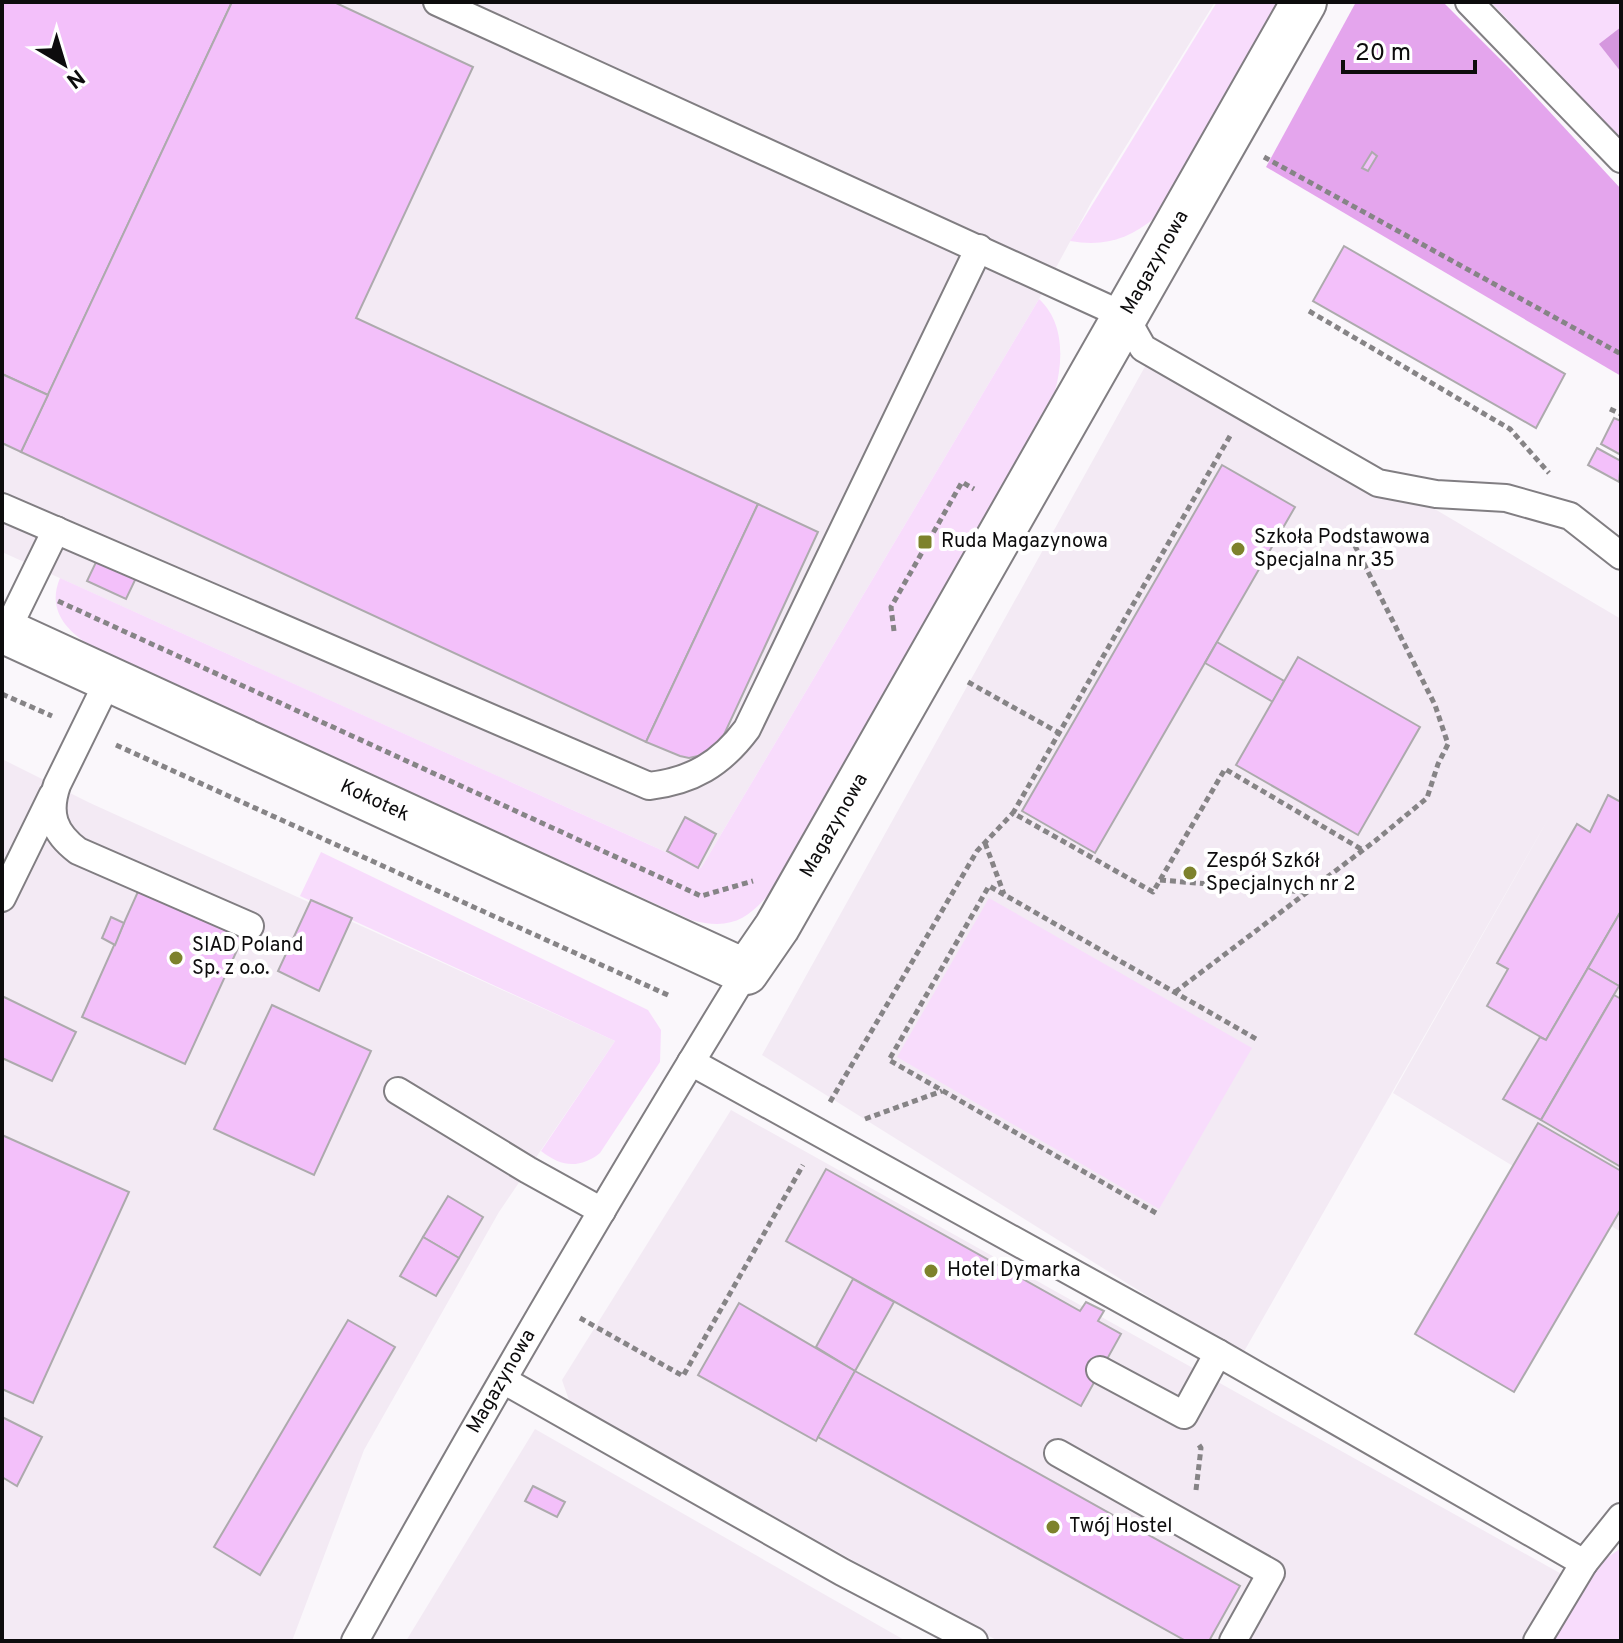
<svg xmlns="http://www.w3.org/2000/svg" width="1623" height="1643" font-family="Overpass,sans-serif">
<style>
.built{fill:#f3eaf4}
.green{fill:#f8dcfc}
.forest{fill:#e4a5ed}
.water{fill:#d597de}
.building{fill:#f3c0fa;stroke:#adaaad;stroke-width:2}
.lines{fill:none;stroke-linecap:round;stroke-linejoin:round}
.service-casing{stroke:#817e82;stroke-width:30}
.minor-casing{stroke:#817e82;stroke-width:48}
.path{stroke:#868486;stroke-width:5;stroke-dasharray:6 4;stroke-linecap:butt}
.service{stroke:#fff;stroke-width:26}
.minor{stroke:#fff;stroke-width:44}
.poi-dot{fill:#7d822c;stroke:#fff;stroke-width:3}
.labels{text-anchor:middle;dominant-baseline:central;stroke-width:8;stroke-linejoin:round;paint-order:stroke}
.street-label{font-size:20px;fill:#0d0c0d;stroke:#fff}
.poi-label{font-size:20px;fill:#0d0c0d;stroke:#fff;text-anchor:start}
</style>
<rect width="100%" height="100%" fill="#faf7fb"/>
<!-- built -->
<g class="built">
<path d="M2 2H1215L1092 201 1039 299 701 868 2 552Z"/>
<path d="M1157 345 1621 619V1232L1393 1093 1551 814 1242 1355 762 1055Z"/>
<path d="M2 759 90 803 615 1041 499 1212 364 1450 292 1641H2Z"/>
<path d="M731 1110 1574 1581 1541 1641H998L570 1403 562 1380Z"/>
<path d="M535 1429 906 1641H406Z"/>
</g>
<!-- green -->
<g class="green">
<path d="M1217 2H1280L1156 217C1129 239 1105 247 1070 241Z"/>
<path d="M1491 2H1621V140Z"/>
<path d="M1039 299C1065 323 1063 361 1055 391L775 886C750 919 732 931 691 920L91 646C65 630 47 609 60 578L701 868Z"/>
<path d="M321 852 648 1010 661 1030 660 1062 600 1153C580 1169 561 1167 541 1151L615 1041 300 896Z"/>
<path d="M989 898 1252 1048 1159 1209 897 1057Z"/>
<path d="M1621 1548V1641H1541L1574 1581Z"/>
</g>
<!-- forest -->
<path class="forest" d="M1356 2H1443L1512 71 1621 189V376L1266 167Z"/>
<!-- water -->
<path class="water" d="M1621 27V72L1599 44Z"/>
<!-- building -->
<g class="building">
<path d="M2 2H232L48 395 2 374Z"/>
<path d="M232 2H334L473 67 356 318 758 504 646 742 21 452Z"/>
<path d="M1372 152 1377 156 1368 171 1362 168Z"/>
<path d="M1344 246 1565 374 1536 428 1313 301Z"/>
<path d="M2 374 48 395 21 452 2 443Z"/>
<path d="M1614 418 1621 421V455L1601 444Z"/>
<path d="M1597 448 1621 461 1619 482 1588 465Z"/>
<path d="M1222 465 1295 507 1095 853 1022 811Z"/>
<path d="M758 504 818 532 722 739 707 754 689 758 680 756 646 742Z"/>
<path d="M97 560 136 578 126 599 87 581Z"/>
<path d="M1217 642 1284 681 1273 702 1205 663Z"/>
<path d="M1298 657 1420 727 1358 835 1236 765Z"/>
<path d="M1608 795 1621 802V911L1546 1040 1487 1006 1508 969 1497 963 1577 824 1590 832Z"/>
<path d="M685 817 716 834 698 868 667 851Z"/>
<path d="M140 887 244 935 185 1064 82 1017Z"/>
<path d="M311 900 352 918 319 991 278 971Z"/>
<path d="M1621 911V983L1619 986 1588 968Z"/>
<path d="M111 917 124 923 115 945 102 938Z"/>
<path d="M1588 968 1619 986 1541 1120 1503 1099 1540 1037 1546 1040Z"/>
<path d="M1614 995 1621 999V1167L1541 1120Z"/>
<path d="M2 996 76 1032 52 1081 2 1058Z"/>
<path d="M272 1005 371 1051 314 1175 214 1129Z"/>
<path d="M1538 1123 1621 1171V1209L1514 1392 1415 1334Z"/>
<path d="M2 1135 129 1192 33 1403 2 1389Z"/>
<path d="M826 1169 1080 1311 1086 1302 1104 1311 1098 1321 1121 1334 1081 1406 786 1241Z"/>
<path d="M448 1196 483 1217 459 1258 423 1237Z"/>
<path d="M423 1237 459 1258 436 1296 400 1276Z"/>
<path d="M853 1279 894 1302 855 1371 816 1347Z"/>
<path d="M739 1303 855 1371 816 1441 698 1375Z"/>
<path d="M348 1320 395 1347 260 1575 214 1547Z"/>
<path d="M855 1371 1240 1586 1209 1641H1186L818 1437Z"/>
<path d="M2 1417 42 1437 17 1486 2 1477Z"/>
<path d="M533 1486 565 1502 557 1517 525 1501Z"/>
</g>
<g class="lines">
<!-- service casing -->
<g class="service-casing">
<g id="service">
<path d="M437 2 1125 316 1143 348 1378 483 1436 494 1506 498 1570 516 1621 556"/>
<path d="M1469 2 1621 159"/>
<path d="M2 507 649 786C692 781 721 764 747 729L979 248"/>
<path d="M6 632 56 530"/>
<path d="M109 679 57 785C47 814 54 833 78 851L250 926"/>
<path d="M2 898 52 796"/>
<path d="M691 1062 1218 1353 1584 1563 1621 1517"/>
<path d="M398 1091 528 1170 602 1211"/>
<path d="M1100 1370 1184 1415 1218 1353"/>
<path d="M503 1380 842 1572 974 1641"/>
<path d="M1058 1453 1271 1573 1233 1641"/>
<path id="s1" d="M355 1641C480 1415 611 1192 746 972"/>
<path d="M1537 1641 1584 1563"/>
</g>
</g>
<!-- minor casing -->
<g class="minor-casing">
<g id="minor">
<path id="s2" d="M2 630 746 972 777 927 1304 2"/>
</g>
</g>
<!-- path -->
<g class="path">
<path d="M1264 157 1621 354"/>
<path d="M1309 311 1510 429 1549 473"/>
<path d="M1610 409 1621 414"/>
<path d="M1230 436 1013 813 1153 892 1225 769 1361 849"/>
<path d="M58 601 701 896 753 881"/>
<path d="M894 631 891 607 962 482 974 489"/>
<path d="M968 682 1061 734"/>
<path d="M2 694 52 716"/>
<path d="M116 745 670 996"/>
<path d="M985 843 1004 894"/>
<path d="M1160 880 1304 892"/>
<path d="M1175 992 1375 841 1427 798 1438 764 1448 744 1435 705 1347 530"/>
<path d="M830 1102 977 851 1013 813"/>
<path d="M865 1119 942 1091"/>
<path d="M1156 1213 889 1060 989 886 1258 1040"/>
<path d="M580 1318 683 1376 803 1165"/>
<path d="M1196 1490 1201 1448 1199 1445"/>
</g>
<!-- service -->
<use href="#service" class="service"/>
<!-- minor -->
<use href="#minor" class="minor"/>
</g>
<!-- markers -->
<g class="poi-dot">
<rect x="917" y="534" width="16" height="16" rx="4"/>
<circle cx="1238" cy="549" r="8"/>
<circle cx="1190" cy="873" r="8"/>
<circle cx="176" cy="958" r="8"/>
<circle cx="931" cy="1271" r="8"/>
<circle cx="1053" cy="1527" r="8"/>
</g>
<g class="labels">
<!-- street labels -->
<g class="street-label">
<text stroke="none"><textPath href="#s2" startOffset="1638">Magazynowa</textPath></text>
<text stroke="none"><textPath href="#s2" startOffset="410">Kokotek</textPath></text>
<text stroke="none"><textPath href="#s2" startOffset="990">Magazynowa</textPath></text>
<text stroke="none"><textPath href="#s1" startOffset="298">Magazynowa</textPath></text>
</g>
<!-- poi labels -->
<g class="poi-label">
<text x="1254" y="538">Szkoła Podstawowa<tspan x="1254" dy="23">Specjalna nr 35</tspan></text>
<text x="941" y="542">Ruda Magazynowa</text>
<text x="1206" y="862">Zespół Szkół<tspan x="1206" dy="23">Specjalnych nr 2</tspan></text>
<text x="192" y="946">SIAD Poland<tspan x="192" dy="23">Sp. z o.o.</tspan></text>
<text x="947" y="1271">Hotel Dymarka</text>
<text x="1069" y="1527">Twój Hostel</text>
</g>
</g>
<!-- border -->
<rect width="1623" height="1643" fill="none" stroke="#0d0c0d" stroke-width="8"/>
<!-- north arrow -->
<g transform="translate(64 64) rotate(142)" stroke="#ffffff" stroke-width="6" paint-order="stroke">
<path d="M0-6L14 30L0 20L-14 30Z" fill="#0d0c0d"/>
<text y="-12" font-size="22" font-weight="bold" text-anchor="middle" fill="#0d0c0d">N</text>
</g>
<!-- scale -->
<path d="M1343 60v12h132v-12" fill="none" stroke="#0d0c0d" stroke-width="4"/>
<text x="1355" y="60" font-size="24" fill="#0d0c0d" stroke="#ffffff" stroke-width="6" paint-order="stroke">20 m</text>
</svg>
